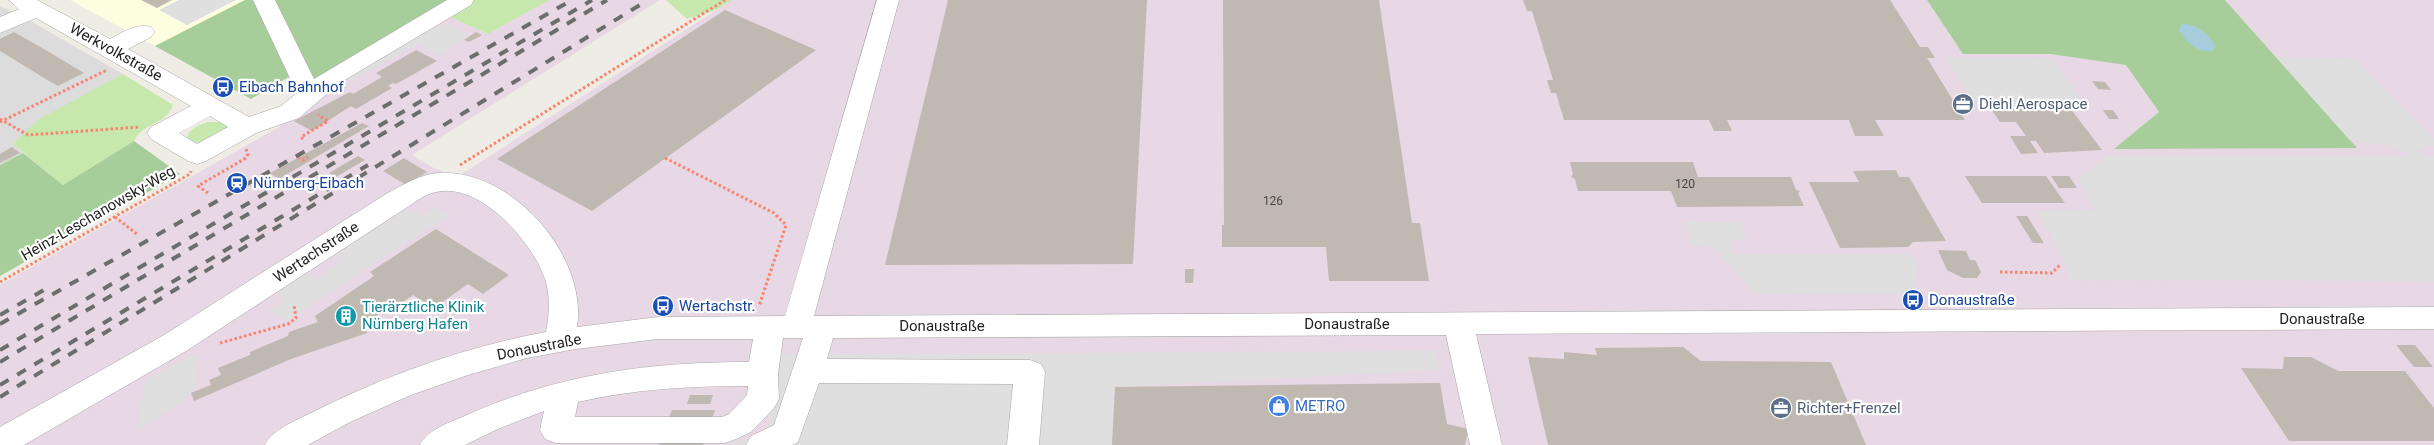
<svg xmlns="http://www.w3.org/2000/svg" width="2434" height="445" font-family="Roboto,sans-serif">
<style>
.residential{fill:#dddcdc}
.industrial{fill:#e8d7e4}
.education{fill:#fdfedf}
.grass{fill:#c6e8ac}
.forest{fill:#a7ce9a}
.parking{fill:#dfdfdf}
.water{fill:#a6cddc}
.building{fill:#c0b9b1}
.lines{fill:none;stroke-linecap:round;stroke-linejoin:round}
.minor-casing{stroke:#a6a6a6;stroke-width:1}
.path{stroke:#f7846e;stroke-width:3;stroke-dasharray:2.5 2.5;stroke-linecap:butt}
.minor{fill:#fff;fill-rule:evenodd}
.rail{stroke:#6d6d6d;stroke-width:4;stroke-dasharray:10 10;stroke-linecap:butt}
.labels{text-anchor:middle;dominant-baseline:central;stroke-width:4.5;stroke-linejoin:round;paint-order:stroke}
.number-label{font-size:12px;fill:#474644}
.street-label{font-size:15px;fill:#1f1f1f;stroke:#fff}
.transit-label{font-size:15px;fill:#164399;stroke:#fff;text-anchor:start}
.service-label{font-size:15px;fill:#4e5e75;stroke:#fff;text-anchor:start}
.culture-label{font-size:15px;fill:#0d838f;stroke:#fff;text-anchor:start}
.shop-label{font-size:15px;fill:#366cbe;stroke:#fff;text-anchor:start}
</style>
<rect width="100%" height="100%" fill="#efece5"/>
<!-- residential -->
<path class="residential" d="M0 6 23 17 123 74 39 120 13 144 23 153 0 165Z"/>
<!-- industrial -->
<path class="industrial" d="M549 0H660L412 155 434 168 457 177 732 0H1927L1963 53 2050 54 2126 65 2159 112 2115 149 2349 139 2225 0H2434V445H0V285L279 127 293 112 448 16 488 34Z"/>
<!-- education -->
<path class="education" d="M70 0H245L155 46Z"/>
<!-- grass -->
<g class="grass">
<path d="M472 0H549L488 34 448 16Z"/>
<path d="M666 0H732L716 10 687 19Z"/>
<path d="M123 74 173 105C164 127 144 121 134 141L63 185 13 144 39 119Z"/>
<path d="M208 122H221L227 127 226 131 202 144 187 140C187 129 199 125 208 122Z"/>
</g>
<!-- forest -->
<g class="forest">
<path d="M245 0H457L318 82 299 71 251 99 155 46Z"/>
<path d="M1927 0H2225L2357 148 2114 149 2159 112 2126 65 2050 54H1963Z"/>
<path d="M134 141 180 174 0 276V165L23 153 63 185Z"/>
</g>
<!-- parking -->
<g class="parking">
<path d="M179 0H236L187 25 159 10Z"/>
<path d="M447 23 469 34 440 56 418 44 352 81 344 76 409 39Z"/>
<path d="M1945 57 2051 58 2089 108 2007 109 2005 106H1976Z"/>
<path d="M2276 57 2354 58 2434 138V145L2415 150 2422 156H2434V281L2070 280 2062 254 2036 211 2097 210 2078 179 2107 156H2408L2400 149 2349 139Z"/>
<path d="M436 206 450 215 286 321 269 310 285 299 275 292 305 273 316 279 345 261 336 255 408 208 422 216Z"/>
<path d="M1683 221 1741 223 1746 240 1728 241 1733 254H1910L1918 266 1912 293 1754 294 1714 246 1693 245Z"/>
<path d="M1435 351 1439 370 1116 387 1112 445H731L767 429 782 354Z"/>
<path d="M191 355 198 359 197 386 185 400 137 431 146 379Z"/>
</g>
<!-- water -->
<path class="water" d="M2182 24C2198 24 2206 33 2215 44L2214 50C2197 54 2187 43 2179 30Z"/>
<!-- building -->
<g class="building">
<path d="M141 0H172L157 8Z"/>
<path d="M948 0H1147L1133 264 885 265Z"/>
<path d="M1223 0H1379L1412 223H1420L1429 281H1329L1326 247H1222V225H1224Z"/>
<path d="M1523 0H1890L1920 47H1928L1935 58H1927L1965 120H1875L1884 136H1855L1849 120H1727L1732 131H1714L1709 120H1564L1556 93H1551L1547 80H1553L1532 11H1527Z"/>
<path d="M725 10 816 50 592 211 497 159Z"/>
<path d="M14 32 49 52 84 73 58 86 49 81 0 51V39Z"/>
<path d="M476 32 482 35 469 42 464 40Z"/>
<path d="M416 50 437 61 396 84 393 83 388 86 392 88 356 109 351 106 312 131 294 121 350 92 353 94 382 77 376 73Z"/>
<path d="M2092 81 2105 82 2111 90 2098 89Z"/>
<path d="M1989 106H2005L2007 109 2070 108 2102 150 2044 153 2036 141H2030L2038 153 2021 154 2010 136H2026L2016 122H2000Z"/>
<path d="M2103 110H2113L2119 119H2109Z"/>
<path d="M362 123 369 126 279 179 270 173Z"/>
<path d="M12 147 20 153 0 163V154Z"/>
<path d="M358 156 365 160 336 177 329 173Z"/>
<path d="M404 158 427 172 406 185 383 171Z"/>
<path d="M1570 162H1693L1698 177H1791L1796 190 1800 191 1798 193 1804 206 1677 207 1671 191H1578L1575 179 1571 177 1573 174Z"/>
<path d="M1896 170 1899 177H1909L1946 241 1913 242 1908 247 1840 248 1809 182H1859L1853 171Z"/>
<path d="M1965 176H2046L2065 203H1982Z"/>
<path d="M2051 176H2069L2077 188H2059Z"/>
<path d="M2016 216H2027L2044 243H2033Z"/>
<path d="M436 229 509 275 483 294 468 284 434 308 413 295 384 315 380 313 365 325 367 333 291 359 194 401 191 393 211 385 209 380 221 375 218 368 250 355V352L288 336 289 332 318 322 315 316 374 276 370 272Z"/>
<path d="M1938 250 1966 251 1970 260H1975L1981 272 1977 278H1963L1947 270Z"/>
<path d="M1185 269H1194L1193 283H1185Z"/>
<path d="M2396 345H2415L2433 367H2414Z"/>
<path d="M1683 347 1701 361 1831 362 1866 445H1548L1528 357 1564 359V352L1597 355 1595 348Z"/>
<path d="M2284 357H2311L2338 371H2405L2434 408V441H2289L2241 368 2283 369Z"/>
<path d="M1440 383 1447 424 1468 429 1465 445H1112L1115 387Z"/>
<path d="M690 395H713L710 404H687Z"/>
<path d="M672 410H715L703 445H659Z"/>
</g>
<g class="lines">
<!-- minor casing -->
<g class="minor-casing">
<g id="minor">
<path d="M9 0H37L110 39C123 32 136 23 151 27L155 32 151 37 128 49 249 117 281 106 297 93 253 0H275L314 79 447 0H474L471 5 338 84 299 118 256 133 206 161 197 164 188 161 151 139 147 133 151 127 191 106 36 18 0 33V17L19 9ZM210 116 228 127 197 144 179 133Z"/>
<path d="M877 0H899L814 316 2434 307V329L1476 334 1502 445H1470L1446 335 833 338 827 359 1030 360 1041 364 1045 372 1039 445H1007L1013 384 819 383 798 442 792 445H746L751 436 774 425 803 338H783L778 374 779 399 774 408 751 432 736 439 725 443H556L545 439 540 430 544 411 500 428 465 445H420C428 429 451 422 467 415 559 374 649 362 749 362L753 339H658L576 349 527 358 468 375 411 395 350 422 308 445H265C273 429 295 421 311 413 384 376 465 347 546 332 549 316 550 302 547 286 538 247 481 181 436 192 425 194 415 202 406 208L186 351 24 445H0V427L164 335 386 194C403 185 420 174 439 173 512 169 588 256 577 327L658 317 785 316ZM748 386 747 395 729 414 722 417H575L578 402C634 389 690 386 748 386Z"/>
</g>
</g>
<!-- path -->
<g class="path">
<path d="M0 119 28 135 140 127"/>
<path d="M0 122 107 70"/>
<path d="M303 139 301 137 328 121 318 115"/>
<path d="M298 157 303 160 308 157"/>
<path d="M665 158 774 213 786 225 759 306"/>
<path d="M460 165 725 0"/>
<path d="M208 193 198 186 246 158 248 154 246 149"/>
<path d="M115 217 137 234"/>
<path d="M2000 272 2052 273 2061 264"/>
<path d="M0 282 190 174 191 171"/>
<path d="M220 343 288 324 296 318 294 305"/>
</g>
<!-- minor -->
<use href="#minor" class="minor"/>
<!-- rail -->
<g class="rail">
<path d="M0 315 44 290"/>
<path d="M0 324 572 0"/>
<path d="M0 350 592 0"/>
<path d="M0 362 607 0"/>
<path d="M0 385 368 165"/>
<path d="M0 397 648 0"/>
</g>
</g>
<!-- icons -->
<defs>
<g id="bus-disc" transform="scale(1.125)"><circle r="9.5" fill="#1a4fb4" stroke="#fff"/><path d="M-5-6H5V4H4V6H2V4H-2V6H-4V4H-5ZM-3.5-4V0h7V-4ZM-3.5 1.2v1.5H-2V1.2ZM2 1.2v1.5H3.5V1.2Z" fill="#fff"/></g>
<g id="office-disc" transform="scale(1.125)"><circle r="9.5" fill="#5c6f8a" stroke="#fff"/><path d="M-6-3h4V-5.5h4V-3h4V5H-6ZM-1-4.5V-3h2v-1.5ZM-6 0V1H6V0Z" fill="#fff"/></g>
<g id="station-disc" transform="scale(1.125)"><circle r="9.5" fill="#1a4fb4" stroke="#fff"/><path d="M-3-6H3Q5-6 5-4V2Q5 4 3 4L4.5 6H3L1.5 4h-3L-3 6H-4.5L-3 4Q-5 4-5 2V-4Q-5-6-3-6ZM-3.5-4v3h7v-3ZM-3.5 1v1.5H-2V1ZM2 1v1.5H3.5V1Z" fill="#fff"/></g>
<g id="building-disc" transform="scale(1.125)"><circle r="9.5" fill="#0f9aa8" stroke="#fff"/><path d="M-4-6H4V6H1V3H-1V6H-4ZM-2.5-4.3h1.7v1.8h-1.7ZM.8-4.3h1.7v1.8H.8ZM-2.5-1h1.7V.8h-1.7ZM.8-1h1.7V.8H.8Z" fill="#fff"/></g>
<g id="shop-disc" transform="scale(1.125)"><circle r="9.5" fill="#3f7fe0" stroke="#fff"/><path d="M-5-2.5h2.3a2.7 3.5 0 0 1 5.4 0H5L5.5 6h-11ZM-1.5-2.5h3a1.5 2.3 0 0 0-3 0Z" fill="#fff"/></g>
</defs>
<g fill-rule="evenodd">
<use href="#bus-disc" x="223" y="87"/>
<use href="#office-disc" x="1963" y="104"/>
<use href="#station-disc" x="237" y="183"/>
<use href="#bus-disc" x="1913" y="300"/>
<use href="#bus-disc" x="663" y="306"/>
<use href="#building-disc" x="346" y="316"/>
<use href="#shop-disc" x="1279" y="406"/>
<use href="#office-disc" x="1781" y="408"/>
</g>
<g class="labels">
<!-- number labels -->
<g class="number-label">
<text x="1685" y="184">120</text>
<text x="1273" y="201">126</text>
</g>
<!-- street labels -->
<g class="street-label">
<text transform="translate(116 52) rotate(29)">Werkvolkstraße</text>
<text transform="translate(98 213) rotate(-30)">Heinz-Leschanowsky-Weg</text>
<text transform="translate(316 252) rotate(-33)">Wertachstraße</text>
<text x="2322" y="319">Donaustraße</text>
<text x="1347" y="324">Donaustraße</text>
<text x="942" y="326">Donaustraße</text>
<text transform="translate(539 347) rotate(-11)">Donaustraße</text>
</g>
<!-- transit labels -->
<g class="transit-label">
<text x="239" y="87">Eibach Bahnhof</text>
<text x="253" y="183">Nürnberg-Eibach</text>
<text x="1929" y="300">Donaustraße</text>
<text x="679" y="306">Wertachstr.</text>
</g>
<!-- service labels -->
<g class="service-label">
<text x="1979" y="104">Diehl Aerospace</text>
<text x="1797" y="408">Richter+Frenzel</text>
</g>
<!-- culture labels -->
<g class="culture-label">
<text x="362" y="307">Tierärztliche Klinik<tspan x="362" dy="17">Nürnberg Hafen</tspan></text>
</g>
<!-- shop labels -->
<g class="shop-label">
<text x="1295" y="406">METRO</text>
</g>
</g>
</svg>
